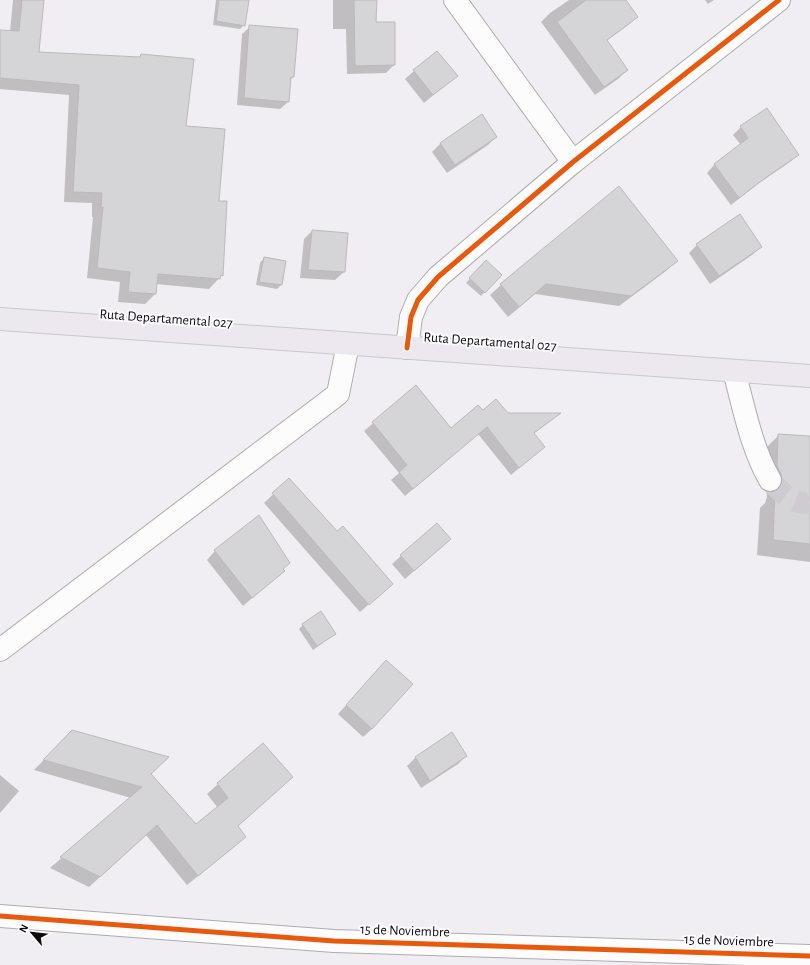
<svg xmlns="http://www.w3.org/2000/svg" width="810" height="965" font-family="'Alegreya Sans',sans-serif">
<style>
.shadow{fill:#0003}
.building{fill:#d5d4d6;stroke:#bbb9bc}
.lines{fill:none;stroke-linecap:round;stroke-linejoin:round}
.minor-tunnel{stroke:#ceccd0;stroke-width:22;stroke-dasharray:22 11;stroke-linecap:butt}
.minor-casing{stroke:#adacae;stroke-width:24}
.major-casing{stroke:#c9c8ca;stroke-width:24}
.minor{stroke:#fdfcfd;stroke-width:22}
.major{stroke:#ede7ef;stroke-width:22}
.cycleway-casing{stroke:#fdfbff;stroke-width:8}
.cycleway{stroke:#e8590c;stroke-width:5}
.labels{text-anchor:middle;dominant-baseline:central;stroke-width:4;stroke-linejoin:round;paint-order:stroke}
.street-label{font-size:14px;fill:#0c0b0d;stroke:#fdfbff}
</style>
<rect width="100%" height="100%" fill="#f0eef2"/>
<!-- shadow -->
<g class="shadow">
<path d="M13 0H43L38 53 138 58 141 55 185 127 218 202 222 275 209 289 156 284 155 294 145 304 118 302 120 282 87 278 93 217H92V203L64 202 69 95 0 89V31L10 32Z"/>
<path d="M216 0H248L244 25 240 29 213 25Z"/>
<path d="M333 0H376L375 24 394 65 386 73 347 74 346 29H333Z"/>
<path d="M569 0H624L637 17 627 26 606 41 627 70 618 79 595 95 541 22 550 13Z"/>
<path d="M705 0H714L708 4Z"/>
<path d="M250 27 293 77 290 80 288 102 280 109 237 105 242 34Z"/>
<path d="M414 71 456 76 424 103 405 79Z"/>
<path d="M741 127 797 155 790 162 759 183 731 205 707 173 714 165 741 145 733 135Z"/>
<path d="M496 137 488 145 447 173 432 152 441 143Z"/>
<path d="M312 231 344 272 335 280 300 278 304 239Z"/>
<path d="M697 245 761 247 752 255 710 284 689 253Z"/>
<path d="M264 258 285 262 281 285 277 289 256 285 260 263Z"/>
<path d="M676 261 666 271 619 306 535 294 508 317 490 295 501 285Z"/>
<path d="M482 265 501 275 481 296 466 283Z"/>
<path d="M416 387 451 429 482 411 507 414H559L533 434 544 447 511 475 478 434 405 496 391 480 399 473 364 431Z"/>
<path d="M779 435 810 437V562L757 555 760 508 765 503 767 497 766 490 761 482 763 451Z"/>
<path d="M289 479 337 533 383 592 360 612 264 503Z"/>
<path d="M259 516 283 571 243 606 207 560 215 551Z"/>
<path d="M450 539 405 579 392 564 401 556Z"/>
<path d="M303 625 335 634 313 650 299 629Z"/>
<path d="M378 670 372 729 363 737 338 714Z"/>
<path d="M72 731 150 774 196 826 218 808 207 794 262 744 237 827 245 837 234 847 187 885 146 835 89 887 50 868 131 798 34 770Z"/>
<path d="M452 733 466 756 458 764 421 788 407 766 415 758Z"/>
<path d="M0 775 19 791 0 813Z"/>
</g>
<!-- building -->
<g class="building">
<path d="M22 0H44L39 52 140 57 141 54 194 59 186 126 225 129 219 201H227L223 276 221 275 220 279 158 274 156 294 128 292 130 272 97 268 103 207H101L102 193 73 192 79 85 0 78V30L19 31Z"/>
<path d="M219 0H249L245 26 216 21Z"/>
<path d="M354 0H377L376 22H395V65L355 66Z"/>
<path d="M586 0H626L638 17 607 40 628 70 604 87 557 22Z"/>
<path d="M249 25 298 29 294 77H291L289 102 244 98Z"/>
<path d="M437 51 458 76 433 95 413 70Z"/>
<path d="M767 108 799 155 768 176 739 198 714 164 748 138 740 126Z"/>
<path d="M482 114 497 137 455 165 440 143Z"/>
<path d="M619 186 678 261 631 296 546 284 519 307 500 284Z"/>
<path d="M740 214 762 247 719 276 696 244Z"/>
<path d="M312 230 348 233 345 272 308 270Z"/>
<path d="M264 257 286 261 282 285 259 282Z"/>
<path d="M486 260 502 275 485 293 469 278Z"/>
<path d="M416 385 451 428 478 405 483 410 496 399 508 413H561L534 433 545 447 519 468 487 427 413 489 399 472 407 465 372 422Z"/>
<path d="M778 434 810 436V544L773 540 775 491 780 487 782 481 781 474 777 466Z"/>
<path d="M289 478 337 531 343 526 393 584 369 605 272 493Z"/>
<path d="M259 515 290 563 283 569 285 571 252 598 214 550Z"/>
<path d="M437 523 451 539 414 571 400 555Z"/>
<path d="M321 611 336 634 317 646 302 624Z"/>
<path d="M386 660 413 684 372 729 346 705Z"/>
<path d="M72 730 169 757 151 774 196 824 228 798 217 783 263 743 293 777 238 826 246 837 198 876 157 825 100 877 60 857 142 787 43 760Z"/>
<path d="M452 732 467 756 430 781 415 757Z"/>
</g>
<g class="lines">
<!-- minor-tunnel -->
<path class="minor-tunnel" d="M770 480C780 491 794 507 810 502"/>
<!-- minor casing -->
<g class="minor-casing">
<g id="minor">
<path d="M455 0 573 162"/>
<path d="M407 348 411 317 418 300 438 277 573 162 779 0"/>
<path d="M734 371C744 408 751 447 770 480"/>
<path d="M0 650 338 394 348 344"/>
<path d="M0 916 334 941 810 956"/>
</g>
</g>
<!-- major casing -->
<g class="major-casing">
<path id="major" d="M0 319 810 376"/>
</g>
<!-- minor -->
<use href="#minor" class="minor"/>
<!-- major -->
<use href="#major" class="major"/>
<!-- cycleway casing -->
<g class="cycleway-casing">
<g id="cycleway">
<path d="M407 348 411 317 418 300 438 277 573 162 779 0"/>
<path d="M0 916 334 941 810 956"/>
</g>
</g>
<!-- cycleway -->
<use href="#cycleway" class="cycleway"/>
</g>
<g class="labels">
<!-- street labels -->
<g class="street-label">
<text transform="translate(166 319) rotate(4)">Ruta Departamental 027</text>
<text transform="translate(490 342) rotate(4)">Ruta Departamental 027</text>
<text transform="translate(405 931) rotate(2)">15 de Noviembre</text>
<text transform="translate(729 941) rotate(2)">15 de Noviembre</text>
</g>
</g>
<!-- north arrow -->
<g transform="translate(32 933) rotate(298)" stroke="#fdfbff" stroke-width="3" paint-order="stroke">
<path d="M0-3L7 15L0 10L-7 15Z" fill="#0c0b0d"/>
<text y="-6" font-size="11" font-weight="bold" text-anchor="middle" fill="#0c0b0d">N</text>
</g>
</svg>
